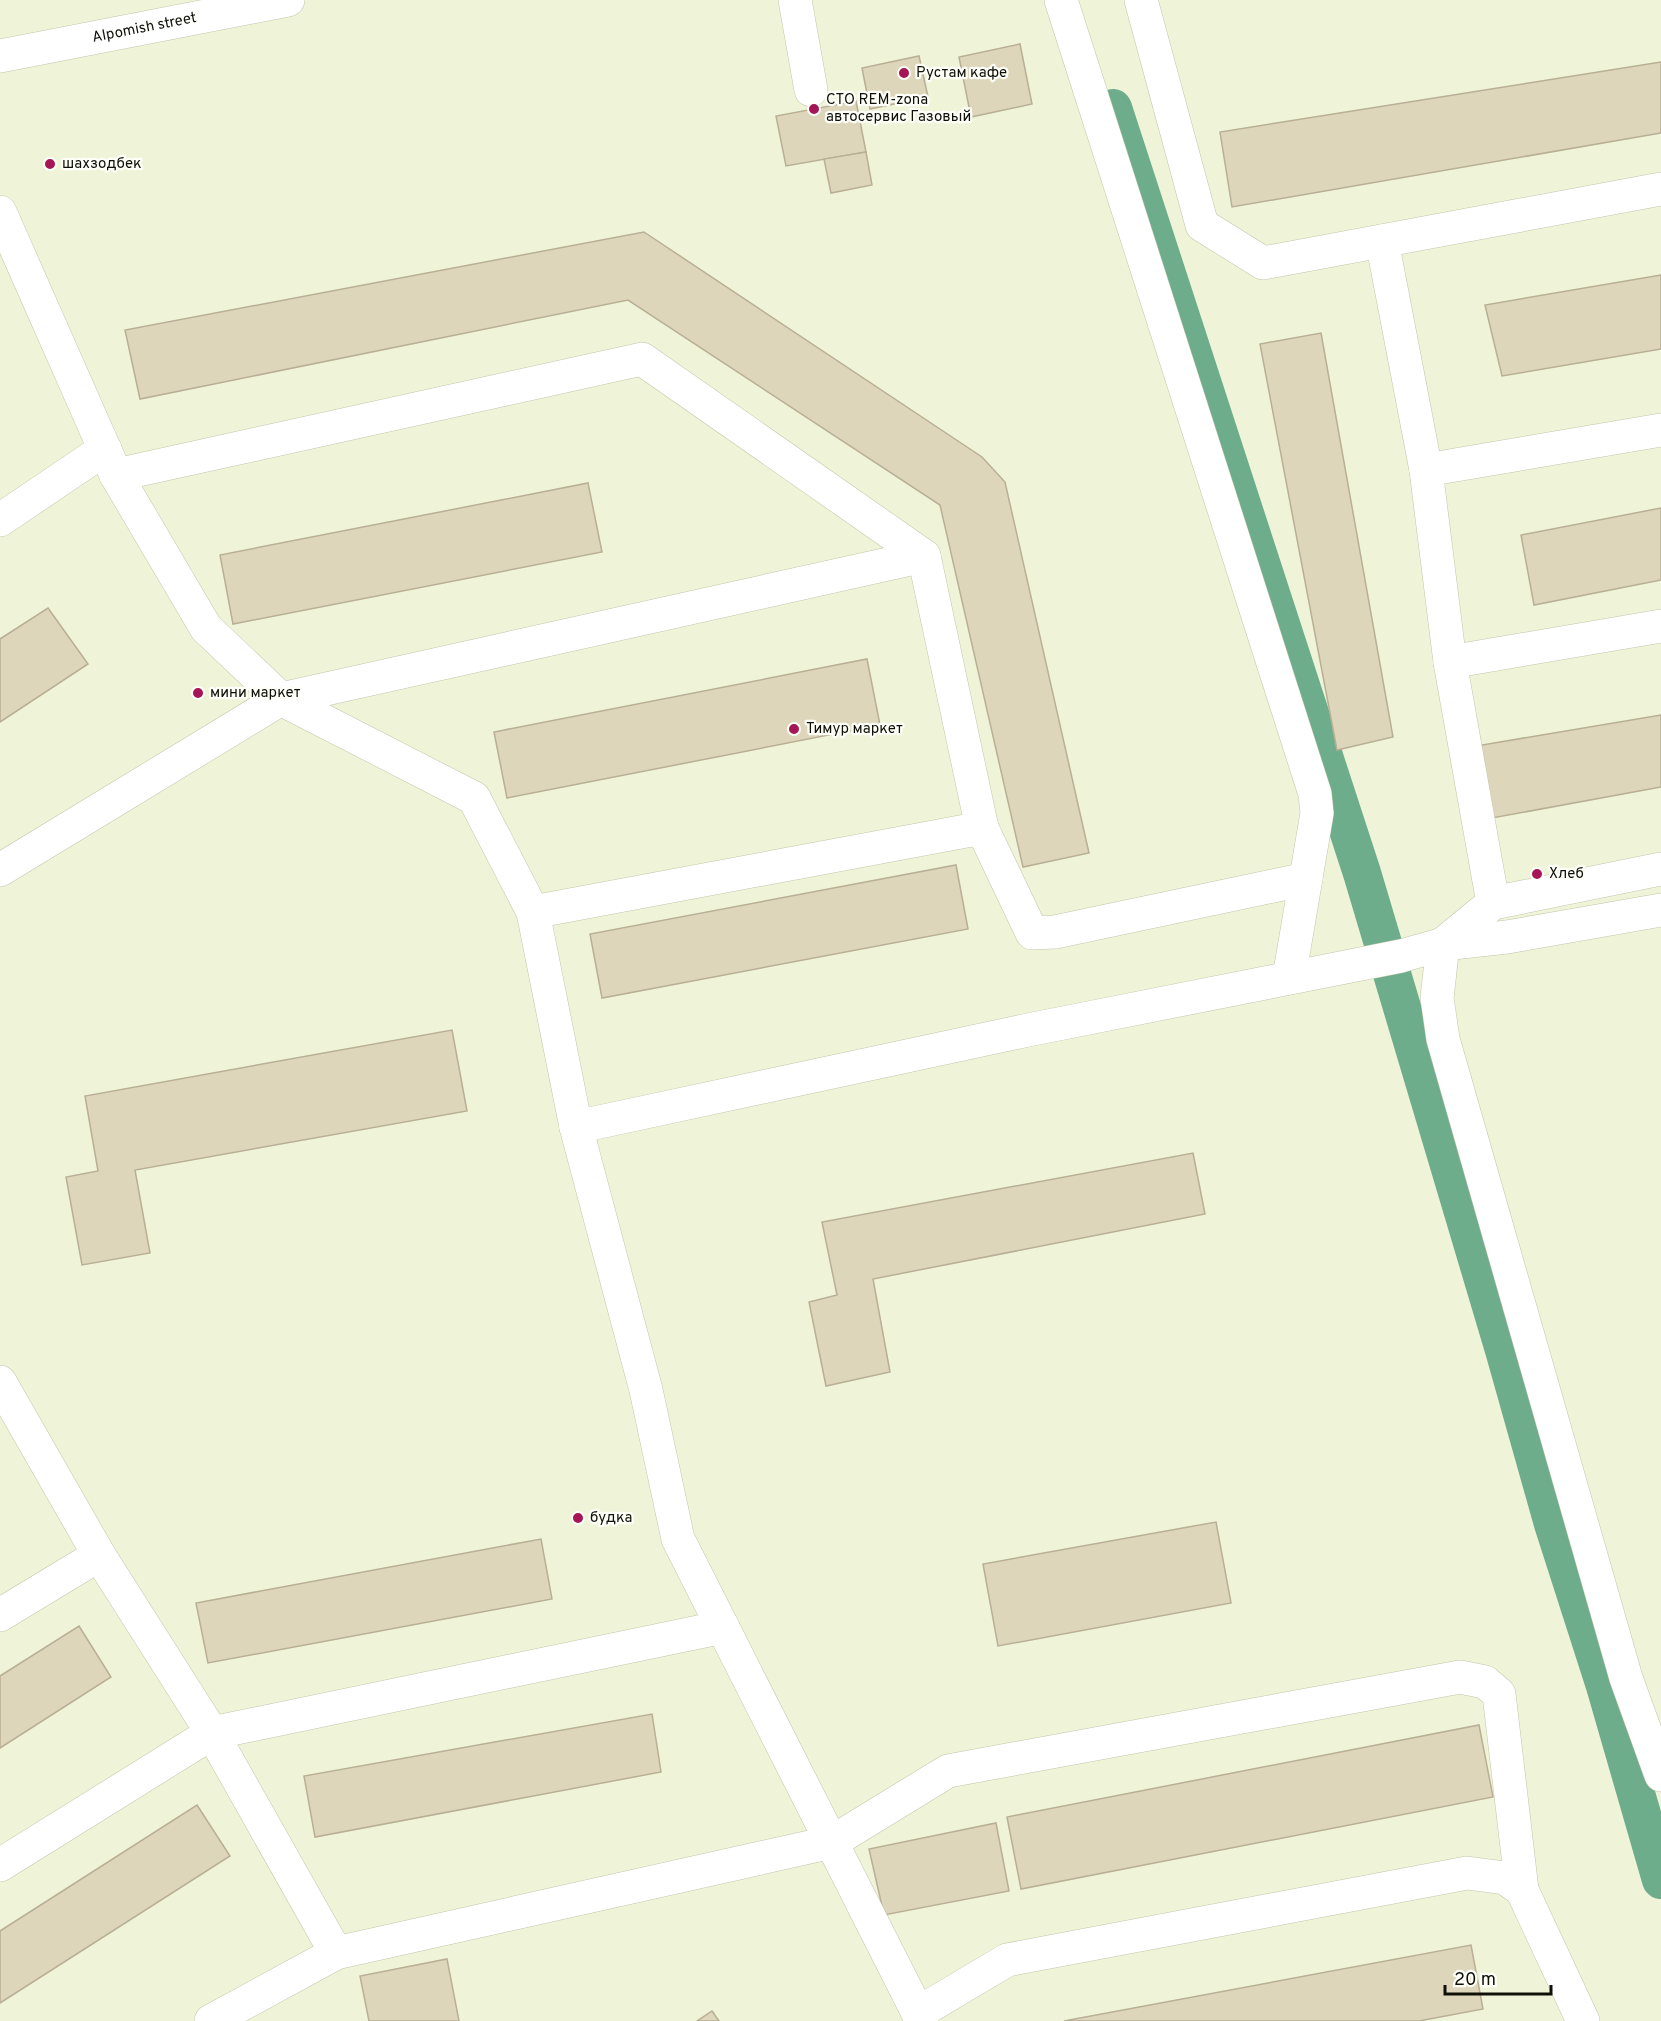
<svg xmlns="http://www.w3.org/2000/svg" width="1661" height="2021" font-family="Overpass,sans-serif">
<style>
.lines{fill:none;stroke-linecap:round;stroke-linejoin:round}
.canal{stroke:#6dad8c;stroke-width:38}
.building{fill:#ded6bb;stroke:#b8af95;stroke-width:1.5}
.minor-casing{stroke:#c1c6ab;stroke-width:34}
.major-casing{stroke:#c1c6ab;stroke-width:34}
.minor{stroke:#fff;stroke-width:33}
.major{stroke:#fff;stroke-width:33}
.poi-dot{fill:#a61656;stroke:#fefff9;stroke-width:2}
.labels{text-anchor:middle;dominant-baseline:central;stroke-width:4.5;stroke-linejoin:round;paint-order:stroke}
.street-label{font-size:15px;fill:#0f1108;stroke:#fefff9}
.poi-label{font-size:15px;fill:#0f1108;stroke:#fefff9;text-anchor:start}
</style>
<rect width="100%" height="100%" fill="#eff4d8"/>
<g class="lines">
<!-- canal -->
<path class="canal" d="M1113 108 1362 873 1504 1350 1553 1524 1605 1686 1661 1880"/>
</g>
<!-- building -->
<g class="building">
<path d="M1020 44 1032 104 971 117 959 57Z"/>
<path d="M919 56 928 97 870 109 862 68Z"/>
<path d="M1661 62V133L1232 207 1220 132Z"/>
<path d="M856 101 866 152 786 166 776 116Z"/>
<path d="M866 152 872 185 831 193 824 159Z"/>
<path d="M644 232 982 457 1005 482 1089 853 1023 867 940 505 628 300 140 399 125 330Z"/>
<path d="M1661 275V349L1502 376 1485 305Z"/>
<path d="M1321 333 1393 737 1337 750 1260 344Z"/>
<path d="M588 483 602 552 233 624 220 555Z"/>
<path d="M1661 508V580L1534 605 1521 535Z"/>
<path d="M48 608 88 664 0 722V639Z"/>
<path d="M867 659 880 725 507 798 494 732Z"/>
<path d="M1661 715V787L1492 818 1476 746Z"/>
<path d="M956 865 968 929 602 998 590 934Z"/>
<path d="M452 1030 467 1111 135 1170 150 1253 82 1265 66 1177 98 1171 85 1096Z"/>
<path d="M1193 1153 1205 1214 873 1279 890 1372 826 1386 809 1302 837 1295 822 1222Z"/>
<path d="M1216 1522 1231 1603 998 1646 983 1564Z"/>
<path d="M541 1539 552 1599 208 1663 196 1603Z"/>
<path d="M79 1626 111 1677 0 1748V1676Z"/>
<path d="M652 1714 661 1772 315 1837 304 1776Z"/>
<path d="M1479 1725 1493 1797 1021 1889 1007 1817Z"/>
<path d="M197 1805 230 1856 0 2003V1931Z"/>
<path d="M996 1823 1009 1891 884 1915 869 1849Z"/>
<path d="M1471 1945 1483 2009 1419 2021H1064Z"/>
<path d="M447 1959 459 2021H369L360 1976Z"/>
<path d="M712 2011 719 2021H697Z"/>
</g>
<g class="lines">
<!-- minor casing -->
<g class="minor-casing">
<g id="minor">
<path d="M795 0 811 90"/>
<path d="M1061 0 1315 794 1317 813 1289 978"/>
<path d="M1141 0 1202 225 1263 263 1661 189"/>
<path d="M0 212 116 475 206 628 281 699 474 798 533 912 576 1127 646 1390 678 1539 922 2021"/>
<path d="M1382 241 1426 470 1450 662 1493 903"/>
<path d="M1426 470 1661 430"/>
<path d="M116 475 642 359 924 556 982 828 1032 933 1055 932 1306 879"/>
<path d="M0 520 105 449"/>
<path d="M1450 662 1661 626"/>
<path d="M1661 869 1493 903 1443 944 1437 998 1443 1039 1626 1678 1661 1775"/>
<path d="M0 870 281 699 924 556"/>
<path d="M533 912 982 828"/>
<path d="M576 1127 1028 1030 1401 956 1443 944 1507 937 1661 910"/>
<path d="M0 1382 99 1555 212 1733 336 1953"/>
<path d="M0 1615 99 1555"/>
<path d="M0 1865 212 1733 723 1627"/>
<path d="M918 2013 1007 1960 1467 1873 1505 1878 1522 1890 1583 2021"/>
<path d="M211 2021 336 1953 832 1842 948 1771 1460 1677 1485 1682 1499 1694 1522 1890"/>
</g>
</g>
<!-- major casing -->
<g class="major-casing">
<g id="major">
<path id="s1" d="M0 56 288 0"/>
</g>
</g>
<!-- minor -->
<use href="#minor" class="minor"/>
<!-- major -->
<use href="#major" class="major"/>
</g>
<!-- markers -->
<g class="poi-dot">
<circle cx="904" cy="73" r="6"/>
<circle cx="814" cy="109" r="6"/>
<circle cx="50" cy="164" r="6"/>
<circle cx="198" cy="693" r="6"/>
<circle cx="794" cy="729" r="6"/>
<circle cx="1537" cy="874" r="6"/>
<circle cx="578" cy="1518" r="6"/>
</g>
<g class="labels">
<!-- street labels -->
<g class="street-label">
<text stroke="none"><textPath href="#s1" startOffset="147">Alpomish street</textPath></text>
</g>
<!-- poi labels -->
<g class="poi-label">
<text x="916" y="73">Рустам кафе</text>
<text x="826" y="100">СТО REM-zona<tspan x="826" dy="17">автосервис Газовый</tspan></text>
<text x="62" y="164">шахзодбек</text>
<text x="210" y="693">мини маркет</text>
<text x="806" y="729">Тимур маркет</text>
<text x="1549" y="874">Хлеб</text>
<text x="590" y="1518">будка</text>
</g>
</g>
<!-- scale -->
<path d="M1445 1985v9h106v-9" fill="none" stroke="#0f1108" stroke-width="3"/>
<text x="1454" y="1985" font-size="18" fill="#0f1108" stroke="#fefff9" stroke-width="4.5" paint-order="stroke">20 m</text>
</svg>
